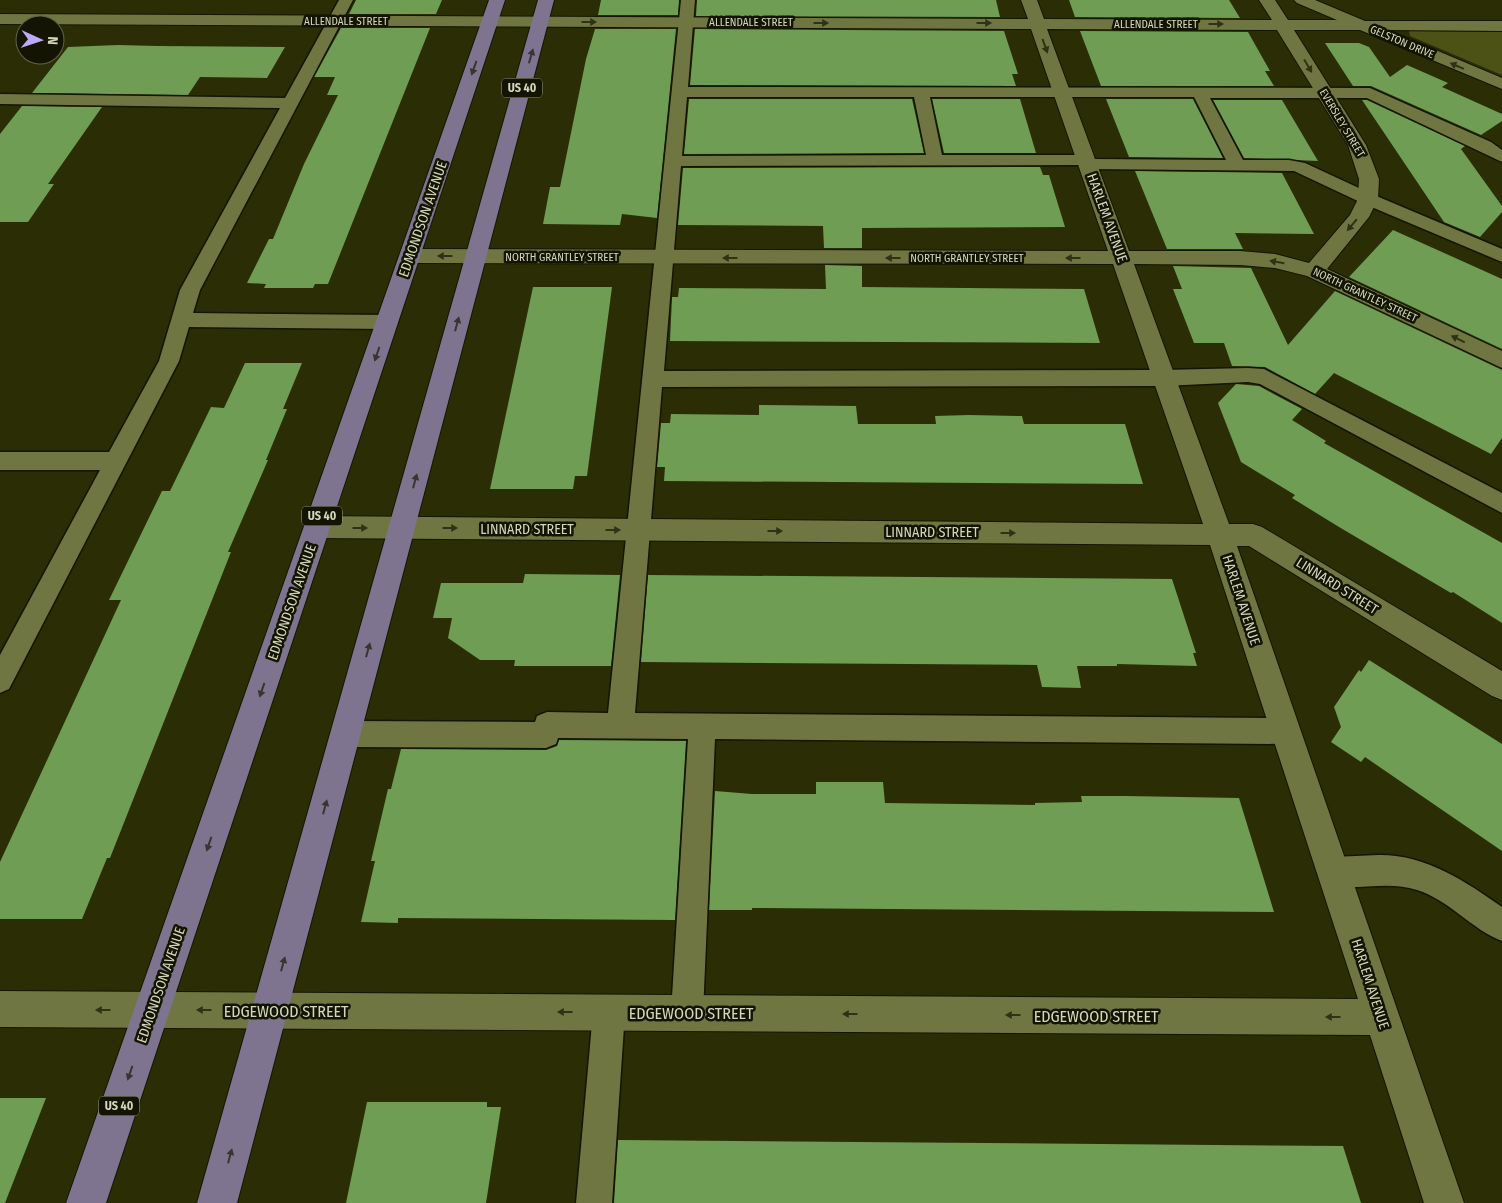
<svg xmlns="http://www.w3.org/2000/svg" width="1502" height="1203" font-family="'Fira Sans Condensed',sans-serif">
<style>
.green{fill:#4c5216}
.building{fill:#6f9d54}
.lines{fill:none;stroke-linecap:round;stroke-linejoin:round}
.lane-casing{stroke:#131600;stroke-width:3}
.street-casing{stroke:#131600;stroke-width:2}
.primary-casing{stroke:#131600;stroke-width:2}
.lane{fill:#707641;fill-rule:evenodd}
.street{fill:#707641;fill-rule:evenodd}
.primary{fill:#7e748f;fill-rule:evenodd}
.oneway{fill:#2f3215}
.oneway2{fill:#383633}
.labels{text-anchor:middle;dominant-baseline:central;stroke-width:5;stroke-linejoin:round;paint-order:stroke}
.far-street-label{font-size:11px;fill:#d3d7bb;stroke:#131502}
.shield{fill:#131502;stroke:#999d84;stroke-width:1}
.shield-label{font-size:12px;font-weight:bold;fill:#d3d7bb}
.street-label{font-size:14px;fill:#d3d7bb;stroke:#131502}
.near-street-label{font-size:16px;fill:#d3d7bb;stroke:#131502}
</style>
<rect width="100%" height="100%" fill="#2b2e05"/>
<!-- green -->
<path class="green" d="M1409 31 1502 32V75L1410 36Z"/>
<!-- building -->
<g class="building">
<path d="M356 0H442L436 14H349Z"/>
<path d="M601 0H679L678 15H598Z"/>
<path d="M697 0H996L1000 17 696 16Z"/>
<path d="M1069 0H1229L1240 18 1075 17Z"/>
<path d="M341 28H430L328 284H315L313 288H264L266 284 247 283 269 239H273L304 164 338 95H327L335 77H314Z"/>
<path d="M595 29H676L657 218 622 214 620 225 543 224 550 187H560L586 59Z"/>
<path d="M695 29 1004 31 1018 74H1012L1016 86 690 85Z"/>
<path d="M1080 31 1248 32 1270 71H1265L1274 86H1101Z"/>
<path d="M1325 43H1359L1369 47 1390 77 1407 65 1448 83 1442 87 1502 114V121L1481 135 1371 86H1353Z"/>
<path d="M118 45 157 46 285 47 267 78 200 77 188 95 32 93 68 47Z"/>
<path d="M689 99H912L924 153 684 154Z"/>
<path d="M932 99H1020L1036 153H944Z"/>
<path d="M1106 99H1193L1223 158 1129 157Z"/>
<path d="M1213 100H1282L1318 161 1244 158Z"/>
<path d="M1362 100H1367L1465 146 1461 149 1502 206V212L1480 237 1444 222Z"/>
<path d="M22 106 102 107 48 184H54L28 222H0V134Z"/>
<path d="M1040 167 1043 175H1049L1065 227 862 228V248H824L823 226 678 225 683 168Z"/>
<path d="M1135 171 1282 173 1314 234 1235 233 1243 249H1167Z"/>
<path d="M1393 230 1502 279V349L1349 277Z"/>
<path d="M825 265 862 266V287L1084 289 1100 343 670 341 672 297H678L679 288 826 289Z"/>
<path d="M1173 266 1251 268 1288 345 1335 291 1502 370V438L1491 454 1334 373 1315 394 1265 367 1232 366 1224 343H1194L1173 289H1182Z"/>
<path d="M533 287H612L587 476H575L573 489H490Z"/>
<path d="M245 363H302L283 409H287L266 460H268L228 552H231L110 858H107L82 919H0V862L121 600H109L162 491H170L211 407 224 408Z"/>
<path d="M1236 384 1259 386 1302 409 1292 420 1326 441 1324 443 1502 543V623L1453 592 1451 593 1339 527 1292 498 1295 495 1241 462 1218 403Z"/>
<path d="M759 405 856 406 858 424H936L935 416 969 415 1022 416 1024 424H1125L1143 484 664 481 665 467H657L661 423H670L671 414 759 415Z"/>
<path d="M525 574 620 575 611 666H514L515 660H480L448 638 452 618H433L441 583H523Z"/>
<path d="M648 575 1172 579 1196 653H1193L1197 666 1117 664V666H1077L1081 688 1042 687 1037 665 641 662Z"/>
<path d="M1369 660 1502 744V851L1365 757 1361 762 1331 742 1341 727 1334 707 1359 670 1361 672Z"/>
<path d="M559 740 686 741 675 920 398 918V923L361 922 375 861H371L388 789H391L401 749 546 750 557 746Z"/>
<path d="M816 782H883L885 803 1035 805V803L1082 802 1081 796H1125L1239 798 1274 912 752 908V910H709L715 791 752 794H816Z"/>
<path d="M0 1098H46L5 1203H0Z"/>
<path d="M367 1102H487V1107H501L486 1203H346Z"/>
<path d="M618 1140 1343 1146 1361 1203H614Z"/>
</g>
<g class="lines">
<!-- lane casing -->
<g class="lane-casing">
<g id="lane">
<path d="M339 0H353L200 290 193 313 388 315 395 317 398 322 395 327 388 329 189 327 179 361 9 689 0 693V655L100 470H0V452H109L159 361 180 290 280 108 0 104V94L285 98Z"/>
<path d="M681 0H695L688 87 1370 88 1491 142 1502 150V162L1367 98H1210L1243 160H1289L1305 163 1374 195 1502 249V262L1362 203 1294 171 1088 169 1080 165 681 166 664 371 1163 370 1248 368 1264 369 1502 493V513L1260 384 1248 382 1163 386 662 387 635 713 1285 718 1295 722 1299 731 1295 740 1285 744 715 739 703 1013 698 1024 687 1029 676 1024 671 1013 688 739 558 738 556 744 546 748 345 747 335 743 331 734 335 725 345 721 535 722 537 716 547 712 608 713ZM687 97H914L926 155 682 156ZM930 97H1194L1226 160 1094 159 1086 155H942Z"/>
<path d="M1378 855C1425 854 1465 881 1502 907V941C1471 929 1449 900 1417 890 1384 879 1349 894 1322 883L1318 872 1322 861 1333 857Z"/>
<path d="M609 996 620 1001 625 1012 612 1203H576L593 1012 598 1001Z"/>
</g>
</g>
<!-- street casing -->
<g class="street-casing">
<path id="street" d="M1021 0H1037L1044 19 1272 20 1259 0H1275L1288 20H1337L1297 3 1294 0H1315L1365 21H1502V31L1388 30 1502 78V89L1360 30H1294L1366 145 1379 179 1378 199 1369 217 1327 269 1502 351V368L1307 276 1275 268 1240 265 1134 264 1229 524H1253L1262 527 1502 671V700L1492 696 1249 546H1237L1464 1203H1424L1370 1035 0 1027V991L1358 999 1210 545 318 538 309 534 305 527 309 520 318 516 1203 524 1113 264 411 263 404 261 401 256 404 251 411 249 1108 251 1031 29 0 24V14L1028 19ZM1047 29 1277 30 1348 145 1359 179 1358 199 1350 215 1309 263 1275 254 1240 251H1129Z"/>
</g>
<!-- primary casing -->
<g class="primary-casing">
<g id="primary">
<path d="M489 0H505L106 1203H66Z"/>
<path d="M538 0H554L237 1203H197Z"/>
</g>
</g>
<!-- lane -->
<use href="#lane" class="lane"/>
<!-- street -->
<use href="#street" class="street"/>
<!-- primary -->
<use href="#primary" class="primary"/>
</g>
<!-- one-way arrows -->
<defs><path id="oneway-solid" d="M-6-.8H1V-3.2L6.5 0L1 3.2V.8H-6Z" transform="scale(1.25)"/></defs>
<g class="oneway">
<use href="#oneway-solid" transform="translate(589 22)"/>
<use href="#oneway-solid" transform="translate(821 23)"/>
<use href="#oneway-solid" transform="translate(984 23)"/>
<use href="#oneway-solid" transform="translate(1216 24)"/>
<use href="#oneway-solid" transform="translate(1045 46) rotate(70)"/>
<use href="#oneway-solid" transform="translate(1308 66) rotate(59)"/>
<use href="#oneway-solid" transform="translate(1457 66) rotate(-157)"/>
<use href="#oneway-solid" transform="translate(1352 225) rotate(130)"/>
<use href="#oneway-solid" transform="translate(445 256) rotate(-180)"/>
<use href="#oneway-solid" transform="translate(730 258) rotate(-180)"/>
<use href="#oneway-solid" transform="translate(893 258) rotate(-180)"/>
<use href="#oneway-solid" transform="translate(1073 258) rotate(-180)"/>
<use href="#oneway-solid" transform="translate(1277 262) rotate(-170)"/>
<use href="#oneway-solid" transform="translate(1458 339) rotate(-154)"/>
<use href="#oneway-solid" transform="translate(360 528)"/>
<use href="#oneway-solid" transform="translate(450 528)"/>
<use href="#oneway-solid" transform="translate(613 530)"/>
<use href="#oneway-solid" transform="translate(775 531)"/>
<use href="#oneway-solid" transform="translate(1008 533)"/>
<use href="#oneway-solid" transform="translate(103 1010) rotate(-180)"/>
<use href="#oneway-solid" transform="translate(204 1010) rotate(-180)"/>
<use href="#oneway-solid" transform="translate(565 1012) rotate(-180)"/>
<use href="#oneway-solid" transform="translate(850 1014) rotate(-180)"/>
<use href="#oneway-solid" transform="translate(1013 1015) rotate(-180)"/>
<use href="#oneway-solid" transform="translate(1333 1017) rotate(-180)"/>
</g>
<g class="oneway2">
<use href="#oneway-solid" transform="translate(531 56) rotate(-74)"/>
<use href="#oneway-solid" transform="translate(474 68) rotate(109)"/>
<use href="#oneway-solid" transform="translate(457 324) rotate(-75)"/>
<use href="#oneway-solid" transform="translate(377 354) rotate(109)"/>
<use href="#oneway-solid" transform="translate(415 481) rotate(-75)"/>
<use href="#oneway-solid" transform="translate(368 650) rotate(-75)"/>
<use href="#oneway-solid" transform="translate(262 690) rotate(109)"/>
<use href="#oneway-solid" transform="translate(325 807) rotate(-75)"/>
<use href="#oneway-solid" transform="translate(209 844) rotate(109)"/>
<use href="#oneway-solid" transform="translate(283 964) rotate(-75)"/>
<use href="#oneway-solid" transform="translate(130 1073) rotate(109)"/>
<use href="#oneway-solid" transform="translate(230 1156) rotate(-75)"/>
</g>
<g class="labels">
<!-- far-street labels -->
<g class="far-street-label">
<text x="346" y="21">ALLENDALE STREET</text>
<text x="751" y="22">ALLENDALE STREET</text>
<text x="1156" y="24">ALLENDALE STREET</text>
<text transform="translate(1402 42) rotate(23)">GELSTON DRIVE</text>
<text transform="translate(1342 123) rotate(59)">EVERSLEY STREET</text>
<text x="562" y="257">NORTH GRANTLEY STREET</text>
<text x="967" y="258">NORTH GRANTLEY STREET</text>
<text transform="translate(1365 295) rotate(25)">NORTH GRANTLEY STREET</text>
</g>
<!-- shield labels -->
<g class="shield">
<rect x="502" y="78.5" width="40" height="19" rx="4"/>
<rect x="302" y="506.5" width="40" height="19" rx="4"/>
<rect x="99" y="1096.5" width="40" height="19" rx="4"/>
</g>
<g class="shield-label">
<text x="522" y="88">US 40</text>
<text x="322" y="516">US 40</text>
<text x="119" y="1106">US 40</text>
</g>
<!-- street labels -->
<g class="street-label">
<text transform="translate(1107 218) rotate(70)">HARLEM AVENUE</text>
<text transform="translate(423 219) rotate(-71)">EDMONDSON AVENUE</text>
<text x="527" y="529">LINNARD STREET</text>
<text x="932" y="532">LINNARD STREET</text>
<text transform="translate(1337 586) rotate(32)">LINNARD STREET</text>
<text transform="translate(1241 600) rotate(72)">HARLEM AVENUE</text>
<text transform="translate(292 602) rotate(-71)">EDMONDSON AVENUE</text>
<text transform="translate(1370 984) rotate(72)">HARLEM AVENUE</text>
<text transform="translate(161 985) rotate(-71)">EDMONDSON AVENUE</text>
</g>
<!-- near-street labels -->
<g class="near-street-label">
<text x="286" y="1011">EDGEWOOD STREET</text>
<text x="691" y="1013">EDGEWOOD STREET</text>
<text x="1096" y="1016">EDGEWOOD STREET</text>
</g>
</g>
<!-- north arrow -->
<g transform="translate(40 40) rotate(93)"><circle r="24" fill="#131502" stroke="#60634c"/>
<path d="M0-4L9 19L0 12L-9 19Z" fill="#bcaaf6"/>
<text y="-8" font-size="14" font-weight="bold" text-anchor="middle" fill="#d3d7bb">N</text>
</g>
</svg>
